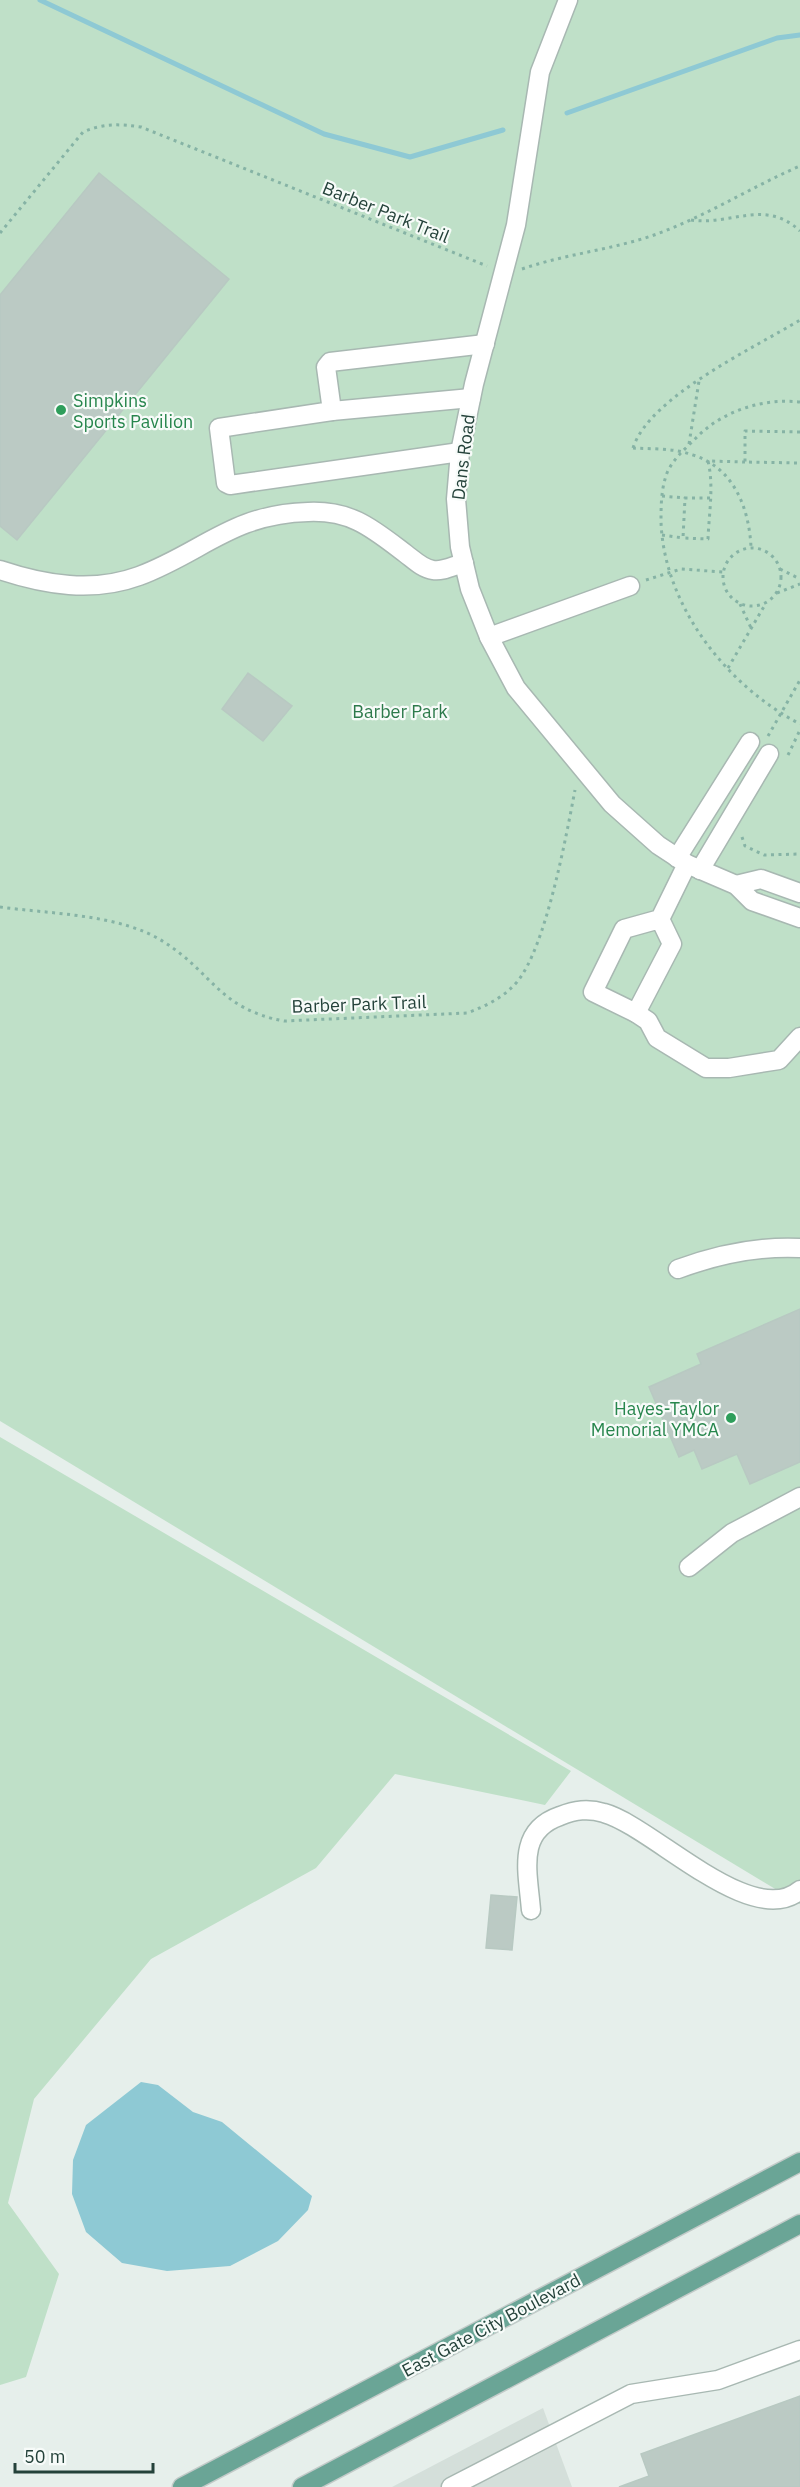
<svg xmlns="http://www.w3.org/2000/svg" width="800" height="2487" font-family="'IBM Plex Sans',sans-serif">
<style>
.built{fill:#d4dfda}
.green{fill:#bfe0c8}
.water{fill:#8ec9d4}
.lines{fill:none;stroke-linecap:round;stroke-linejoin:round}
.stream{stroke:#8ec9d4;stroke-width:5}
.building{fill:#bbcac4;stroke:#b8c9c2;stroke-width:1.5}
.minor-casing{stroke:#a8b8b2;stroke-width:21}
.major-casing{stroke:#c2cac8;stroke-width:21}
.path{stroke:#86b3a5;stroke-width:3;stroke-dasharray:3 4.5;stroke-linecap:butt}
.minor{stroke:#fff;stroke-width:18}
.major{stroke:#6aa596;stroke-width:18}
.leisure-dot{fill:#2e9e5b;stroke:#f7fbf9;stroke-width:2}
.labels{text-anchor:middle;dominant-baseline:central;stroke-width:4.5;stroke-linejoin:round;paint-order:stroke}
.street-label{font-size:18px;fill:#24423a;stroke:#f7fbf9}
.leisure-label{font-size:18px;fill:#27864d;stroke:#f7fbf9;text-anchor:start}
.park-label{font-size:18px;fill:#2d7a4b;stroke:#f7fbf9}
</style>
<rect width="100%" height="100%" fill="#e6efeb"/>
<!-- built -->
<path class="built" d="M543 2408 572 2487H392Z"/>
<!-- green -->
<g class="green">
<path d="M0 0H800V1904L0 1421Z"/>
<path d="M0 1437 571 1771 545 1805 395 1774 316 1868 151 1959 34 2099 8 2203 59 2274 26 2377 0 2385Z"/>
</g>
<!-- water -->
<path class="water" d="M141 2082 158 2085 193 2112 222 2122 312 2196 308 2210 278 2241 230 2266 167 2271 122 2263 86 2232 72 2194 73 2160 86 2125Z"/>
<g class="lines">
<!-- stream -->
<g class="stream">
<path d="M40 0 324 134 410 157 503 130"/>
<path d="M567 113 777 38 800 35"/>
</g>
</g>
<!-- building -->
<g class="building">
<path d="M99 173 229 279 17 540 0 526V295Z"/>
<path d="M248 673 292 706 263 741 222 709Z"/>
<path d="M800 1309V1462L750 1484 737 1454 702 1469 694 1450 679 1457 649 1387 701 1364 697 1354Z"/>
<path d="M491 1895 517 1897 512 1950 486 1948Z"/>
<path d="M800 2396V2487H619L649 2476 641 2454Z"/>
</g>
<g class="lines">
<!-- minor casing -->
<g class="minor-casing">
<g id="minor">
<path d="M568 0 540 72 516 225 474 384 460 452 456 499 460 547 470 589 489 637 516 688 612 804 658 845 687 864 736 885 752 901 800 918"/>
<path d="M332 411 471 398"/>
<path d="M460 452 230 485 226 483 219 428 332 411 326 367 330 362 485 344"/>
<path d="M0 570C45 585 93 593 139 576 203 552 232 514 308 512 352 510 373 529 406 554 414 560 423 569 433 570 442 572 455 565 464 563"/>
<path d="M489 637 630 586"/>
<path d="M677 858 750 742"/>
<path d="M700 870 769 754"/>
<path d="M736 885 761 879 800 893"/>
<path d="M660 919 624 929 593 992 636 1013 672 944 660 919 687 864"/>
<path d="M636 1013 648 1021 657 1038 706 1068H729L779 1060 800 1037"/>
<path d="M678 1269C716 1255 759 1246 800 1248"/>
<path d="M689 1567 732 1533 800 1497"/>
<path d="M531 1910C528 1872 516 1831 560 1816 575 1810 588 1808 604 1813 652 1826 752 1931 800 1890"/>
<path d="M451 2487 631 2394 718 2380 800 2350"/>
</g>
</g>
<!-- major casing -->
<g class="major-casing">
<g id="major">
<path d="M182 2487 800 2162"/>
<path d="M302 2487 800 2224"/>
</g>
</g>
<!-- path -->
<g class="path">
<path d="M691 220C731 226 765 198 800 231"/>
<path d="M0 233 83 132C104 123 120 124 141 127L487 266"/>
<path d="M522 269C571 252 624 249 672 228 716 210 756 185 800 166"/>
<path d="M800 402C763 398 722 411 696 438 685 449 673 459 667 473 661 489 661 506 661 522 664 606 727 686 800 724"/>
<path d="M800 432 745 431V462L800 463"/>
<path d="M689 444 699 381"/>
<path d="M633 448C649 397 754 348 800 320"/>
<path d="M633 448C652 449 674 448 693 455 734 468 749 508 751 547"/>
<path d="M662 496 685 498"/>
<path d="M710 498H685L683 538 708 539C709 513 714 486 708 461L745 462"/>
<path d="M662 535 683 538"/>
<circle cx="752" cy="577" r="29"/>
<path d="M780 569 800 579"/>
<path d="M646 580 681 569 723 572"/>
<path d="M777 593 800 584"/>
<path d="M740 604 751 628"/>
<path d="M728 668 766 603"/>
<path d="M768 736 800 680"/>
<path d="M788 755 800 730"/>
<path d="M742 837 745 846 764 855 800 854"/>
<path d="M0 907C51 914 121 914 164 942 213 973 219 1009 284 1021L467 1013C486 1006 503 998 517 982 546 947 566 837 575 790"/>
</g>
<!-- minor -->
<use href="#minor" class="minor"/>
<!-- major -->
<use href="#major" class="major"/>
</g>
<!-- markers -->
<g class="leisure-dot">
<circle cx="61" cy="410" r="6"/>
<circle cx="731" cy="1418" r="6"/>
</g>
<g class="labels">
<!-- street labels -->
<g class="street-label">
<text transform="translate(386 212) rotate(22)">Barber Park Trail</text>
<text transform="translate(463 457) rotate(-83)">Dans Road</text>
<text transform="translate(359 1004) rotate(-2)">Barber Park Trail</text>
<text transform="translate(491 2325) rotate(-28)">East Gate City Boulevard</text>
</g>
<!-- leisure labels -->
<g class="leisure-label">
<text x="73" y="400">Simpkins<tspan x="73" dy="21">Sports Pavilion</tspan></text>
<text x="719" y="1408" text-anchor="end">Hayes-Taylor<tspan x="719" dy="21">Memorial YMCA</tspan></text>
</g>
<!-- park labels -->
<g class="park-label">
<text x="400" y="711">Barber Park</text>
</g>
</g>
<!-- scale -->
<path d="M15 2463v9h138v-9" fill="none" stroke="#24423a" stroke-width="3"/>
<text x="24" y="2463" font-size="18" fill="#24423a" stroke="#f7fbf9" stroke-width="4.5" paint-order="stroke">50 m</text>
</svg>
